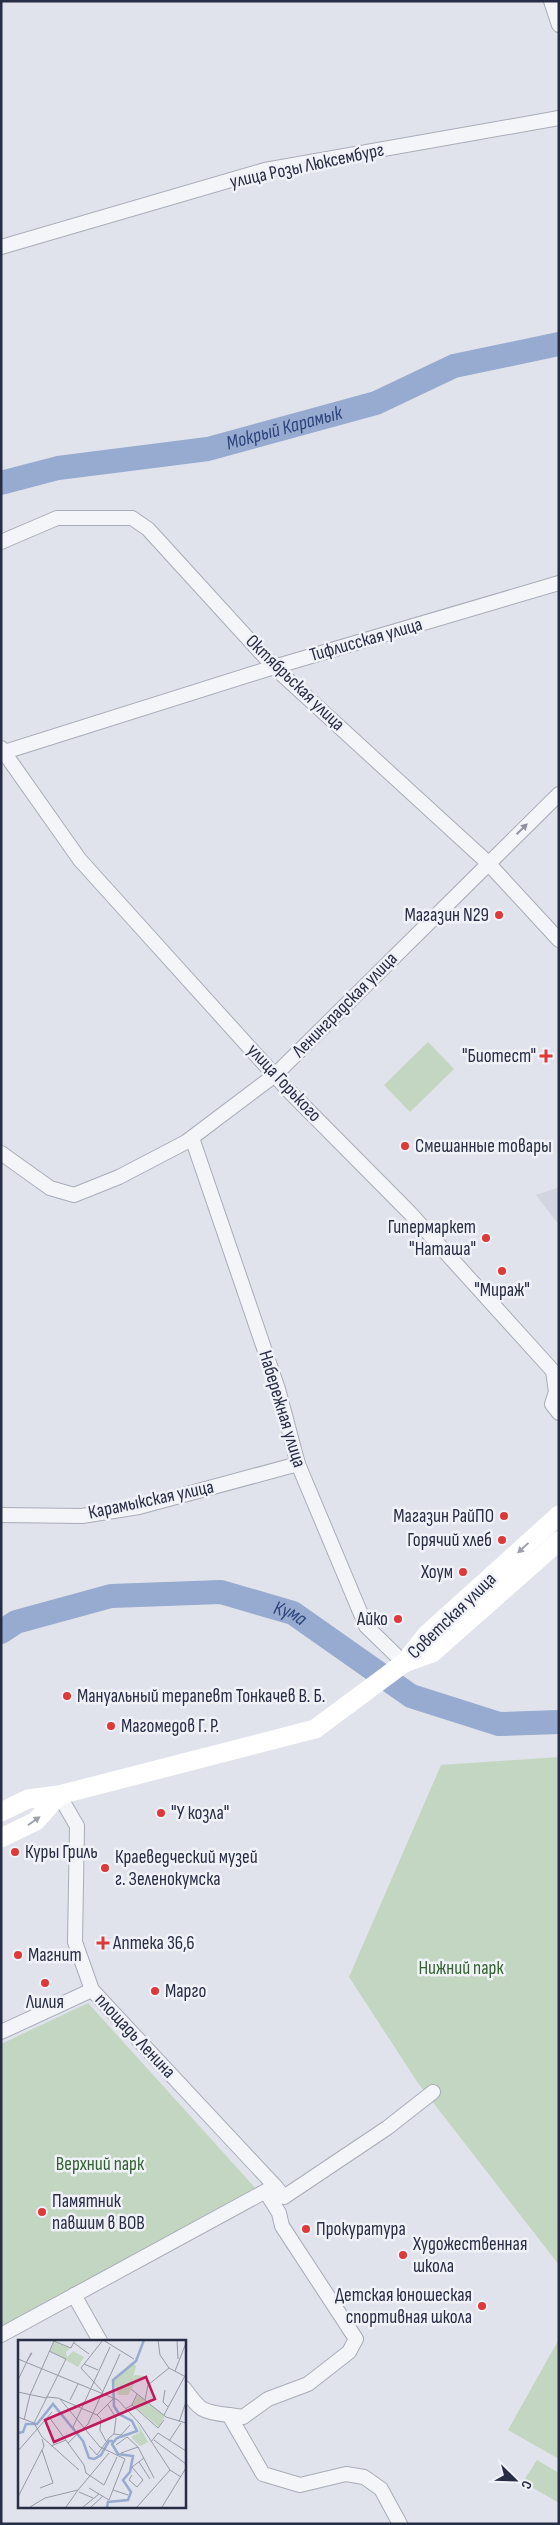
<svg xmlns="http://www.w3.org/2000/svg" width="560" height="2525" font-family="'Sofia Sans Condensed',sans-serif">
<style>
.built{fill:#d2d5e0}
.green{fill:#c3d6c1}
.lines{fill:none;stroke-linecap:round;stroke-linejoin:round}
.river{stroke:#97aacf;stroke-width:24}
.street-casing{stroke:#a8acb9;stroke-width:16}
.street{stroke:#f4f5f9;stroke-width:14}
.secondary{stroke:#fff;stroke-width:19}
.oneway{fill:#8e919e}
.oneway2{fill:#9ea0ab}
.poi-dot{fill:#dd3938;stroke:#f0f2f8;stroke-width:2}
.labels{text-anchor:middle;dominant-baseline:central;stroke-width:5;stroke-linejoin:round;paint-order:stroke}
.street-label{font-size:19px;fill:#272d44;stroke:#f0f2f8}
.poi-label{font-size:19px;fill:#272d44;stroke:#f0f2f8;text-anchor:start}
.park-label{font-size:19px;fill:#346232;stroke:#f0f2f8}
.water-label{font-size:20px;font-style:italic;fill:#2c447d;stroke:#f0f2f8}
.inset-river{fill:none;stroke:#97aacf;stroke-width:2.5}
.inset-road{fill:none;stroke:#969aa8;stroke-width:1}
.view{fill:#c2185b;fill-opacity:0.15;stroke:#c2185b;stroke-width:2.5}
.inset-edge{fill:none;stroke:#272d44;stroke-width:2.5}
</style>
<rect width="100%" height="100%" fill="#e0e3eb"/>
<!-- built -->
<path class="built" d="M559 1187V1225L536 1195Z"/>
<!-- green -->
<g class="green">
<path d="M428 1042 454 1069 410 1112 384 1085Z"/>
<path d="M559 1757V2265L418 2083 349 1977 441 1765Z"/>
<path d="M88 2003 259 2192 1 2332V2044Z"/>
<path d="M559 2339V2459L508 2430Z"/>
<path d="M537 2460 559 2473V2503L523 2482Z"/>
</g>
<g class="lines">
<!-- river -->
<g class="river">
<path id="s1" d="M1 483 58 468 208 449 376 403 454 366 559 344"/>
<path id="s2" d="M1 1632 16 1622 111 1596 221 1592 293 1613 411 1696 499 1724 559 1722"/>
</g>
<!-- street casing -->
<g class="street-casing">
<g id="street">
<path d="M551 1 559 25"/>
<path d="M1 247 265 170 559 118"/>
<path d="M1 542 57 518H132L148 529 274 667 487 862 559 940"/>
<path d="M1 748 80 860 287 1089 410 1213 553 1371 556 1392 552 1404 559 1413"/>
<path d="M1 753 274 667 559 583"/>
<path d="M192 1138 278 1389 298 1464 366 1626 404 1663"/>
<path d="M1 1153 50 1188 74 1195 119 1177 186 1142 275 1075 559 794"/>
<path d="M1 1515 82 1516 139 1507 298 1464"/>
<path d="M59 1795 77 1826 75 1942 92 1990 275 2186"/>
<path d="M1 2032 92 1990"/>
<path d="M74 2295 100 2341"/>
<path d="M1 2335 275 2186 284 2197 387 2128 433 2092"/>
<path d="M184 2388C200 2410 201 2412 229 2415L263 2474 300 2485 346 2474 364 2477 381 2489 400 2524"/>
<path d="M229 2415 243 2417 268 2399 308 2384 349 2352 356 2339 282 2226 279 2213 266 2192"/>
</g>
</g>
<!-- street -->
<use href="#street" class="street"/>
<!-- secondary -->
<g class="secondary">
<path d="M404 1663 432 1653 559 1541"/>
<path d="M1 1812 28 1799 59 1795 315 1729 404 1663 426 1635 559 1515"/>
<path d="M1 1838 36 1821 59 1795"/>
</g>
</g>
<!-- one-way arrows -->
<defs><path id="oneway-solid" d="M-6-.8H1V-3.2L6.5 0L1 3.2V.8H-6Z" transform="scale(1.25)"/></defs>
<use class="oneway" href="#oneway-solid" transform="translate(522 829) rotate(-44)"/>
<g class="oneway2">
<use href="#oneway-solid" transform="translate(523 1548) rotate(137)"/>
<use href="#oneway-solid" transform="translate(34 1821) rotate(-35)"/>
</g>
<!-- markers -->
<g class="poi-dot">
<circle cx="499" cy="915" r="5"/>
<path d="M543.5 1048.5h5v5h5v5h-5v5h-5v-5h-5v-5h5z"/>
<circle cx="405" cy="1146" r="5"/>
<circle cx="486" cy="1238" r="5"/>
<circle cx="502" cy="1271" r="5"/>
<circle cx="504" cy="1516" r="5"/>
<circle cx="502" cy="1540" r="5"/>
<circle cx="463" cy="1572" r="5"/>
<circle cx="398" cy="1619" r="5"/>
<circle cx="67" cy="1696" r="5"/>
<circle cx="111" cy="1726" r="5"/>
<circle cx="161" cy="1813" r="5"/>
<circle cx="15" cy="1852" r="5"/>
<circle cx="105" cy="1868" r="5"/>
<path d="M100.5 1935.5h5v5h5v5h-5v5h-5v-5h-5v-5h5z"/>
<circle cx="18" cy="1955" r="5"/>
<circle cx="45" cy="1983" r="5"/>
<circle cx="155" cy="1991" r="5"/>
<circle cx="42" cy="2212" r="5"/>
<circle cx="306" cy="2229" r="5"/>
<circle cx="403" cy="2255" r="5"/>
<circle cx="482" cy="2306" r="5"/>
</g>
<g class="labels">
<!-- street labels -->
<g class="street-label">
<text transform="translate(307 166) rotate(-12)">улица Розы Люксембург</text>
<text transform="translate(366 640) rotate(-16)">Тифлисская улица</text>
<text transform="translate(295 683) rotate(44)">Октябрьская улица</text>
<text transform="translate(345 1005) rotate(-45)">Ленинградская улица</text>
<text transform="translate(284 1083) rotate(47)">улица Горького</text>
<text transform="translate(282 1409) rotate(73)">Набережная улица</text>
<text transform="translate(151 1500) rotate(-12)">Карамыкская улица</text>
<text transform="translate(452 1616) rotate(-44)">Советская улица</text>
<text transform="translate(135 2036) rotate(47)">площадь Ленина</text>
</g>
<!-- poi labels -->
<g class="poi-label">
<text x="489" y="915" text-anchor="end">Магазин N29</text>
<text x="536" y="1056" text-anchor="end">"Биотест"</text>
<text x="415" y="1146">Смешанные товары</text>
<text x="476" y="1227" text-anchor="end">Гипермаркет<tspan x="476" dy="22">"Наташа"</tspan></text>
<text x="502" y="1290" text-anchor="middle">"Мираж"</text>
<text x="494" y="1516" text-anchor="end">Магазин РайПО</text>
<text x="492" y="1540" text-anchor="end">Горячий хлеб</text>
<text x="453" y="1572" text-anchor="end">Хоум</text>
<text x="388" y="1619" text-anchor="end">Айко</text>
<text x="77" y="1696">Мануальный терапевт Тонкачев В. Б.</text>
<text x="121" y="1726">Магомедов Г. Р.</text>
<text x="171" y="1813">"У козла"</text>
<text x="25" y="1852">Куры Гриль</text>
<text x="115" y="1857">Краеведческий музей<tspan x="115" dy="22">г. Зеленокумска</tspan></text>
<text x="113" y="1943">Аптека 36,6</text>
<text x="28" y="1955">Магнит</text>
<text x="165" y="1991">Марго</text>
<text x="45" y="2002" text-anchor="middle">Лилия</text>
<text x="52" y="2201">Памятник<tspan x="52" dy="22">павшим в ВОВ</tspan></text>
<text x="316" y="2229">Прокуратура</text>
<text x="413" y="2244">Художественная<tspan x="413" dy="22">школа</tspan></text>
<text x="472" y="2295" text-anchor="end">Детская юношеская<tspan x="472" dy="22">спортивная школа</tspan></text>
</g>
<!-- park labels -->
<g class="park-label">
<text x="461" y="1968">Нижний парк</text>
<text x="100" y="2164">Верхний парк</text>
</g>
<!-- water labels -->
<g class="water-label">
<text stroke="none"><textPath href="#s1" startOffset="289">Мокрый Карамык</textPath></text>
<text stroke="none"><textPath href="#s2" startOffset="299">Кума</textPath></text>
</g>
</g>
<!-- overview -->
<g transform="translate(18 2340)">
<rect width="168" height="168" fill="#e0e3eb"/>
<path d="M36 2 52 8 48 12 49 17 55 11 66 17 60 27 32 11ZM114 22 118 26 115 38 117 35 126 36 127 39 118 40 110 55H100L95 41ZM120 55 147 76 141 87 115 65ZM119 82 130 102 122 106 113 97 122 92Z" fill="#c3d6c1"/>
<path class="inset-river" d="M0 93 5 92 8 84H19L35 64 65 101 71 118 76 119 83 115 91 101H95M89 167 90 162 110 160 113 152 105 140 112 132 115 116 100 114 94 104 99 98 119 91 114 81 101 74 96 66 95 40 118 21 126 0"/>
<path class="inset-road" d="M33 0 53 8 57 0M85 0 116 19M159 0 160 19M56 3 71 14M31 11 48 19M0 19 100 60 122 84 152 130 163 137M66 24 80 30M151 28 166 36M157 31 168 3M0 40 13 13H14L9 21M113 49 148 77 168 83M147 50 145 62 150 67M0 52 28 58M85 52 63 28 85 0M28 57 40 58 79 75 83 79 82 90 88 101M42 59 82 107 107 119 91 160 71 148M52 60 60 44M127 60 130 45 151 28 142 15 140 0M90 65 98 78 96 94M114 65 140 88 146 80M107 69 114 65 119 54M79 75 96 58M146 75 168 34M0 77 16 83 24 97 61 130M31 77 66 125 68 133 86 145 99 117M6 80 12 55 36 1M161 82 168 62M16 83 48 19M60 95 55 87 92 7M136 100 168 124M151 101 163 83M133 102 140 93 168 111M50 103 70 84 102 14M98 105 109 97 120 107 103 113M33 106 48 100M71 106 79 115 91 98 96 94 103 95 112 85M120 107 136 138M0 111 34 72M121 122 132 139M114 135 111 140 119 147 125 140 114 127 126 118M22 148 35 143 24 110M95 150 110 155M61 152 75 158M0 157 26 106 24 99M12 167 27 158 60 150 91 113M48 167 60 150M65 167 81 154M73 167 85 156M119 167 152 130M144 167 168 128"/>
<path class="view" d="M128 37 137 59 36 102 27 80Z"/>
<rect width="168" height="168" class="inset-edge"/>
</g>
<!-- border -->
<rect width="560" height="2525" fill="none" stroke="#272d44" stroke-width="5"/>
<!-- north arrow -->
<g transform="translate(515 2480) rotate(113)" stroke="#f0f2f8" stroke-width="4" paint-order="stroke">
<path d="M0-4L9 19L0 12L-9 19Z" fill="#272d44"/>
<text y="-8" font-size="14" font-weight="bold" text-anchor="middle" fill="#272d44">С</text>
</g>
</svg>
